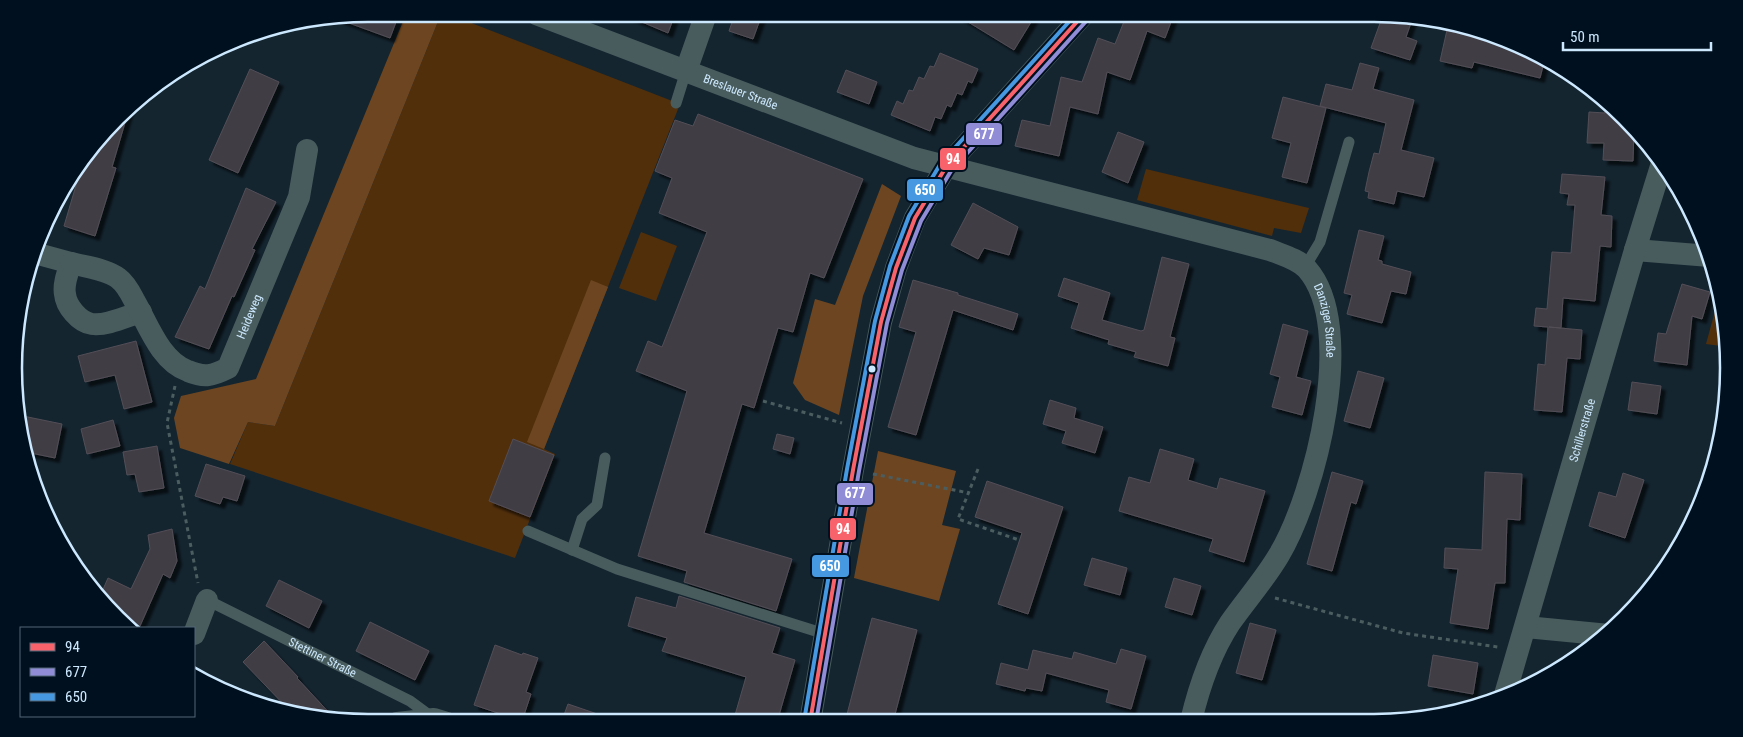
<svg xmlns="http://www.w3.org/2000/svg" width="1743" height="737" font-family="'Roboto Condensed',sans-serif">
<style>
.green{fill:#512f0b}
.forest{fill:#6d4621}
.building{fill:#403d45;stroke:#534e57;filter:url(#shadow)}
.lines{fill:none;stroke-linecap:round;stroke-linejoin:round}
.path{stroke:#4c5d60;stroke-width:3;stroke-dasharray:4 4;stroke-linecap:butt}
.lane{stroke:#495c5d;stroke-width:11}
.street{stroke:#495c5d;stroke-width:22}
.bus-1-casing{stroke:#00101e;stroke-width:8}
.bus-2-casing{stroke:#00101e;stroke-width:8}
.bus-3-casing{stroke:#00101e;stroke-width:8}
.bus-1{stroke:#f8626a;stroke-width:4}
.bus-2{stroke:#908cd6;stroke-width:4}
.bus-3{stroke:#4699e1;stroke-width:4}
.bus-dot{fill:#cce8fe;stroke:#00101e;stroke-width:2}
.labels{text-anchor:middle;dominant-baseline:central;stroke-width:5;stroke-linejoin:round;paint-order:stroke}
.street-label{font-size:12px;fill:#cce8fe;stroke:#00101e}
.rim{fill:none;stroke:#cce8fe;stroke-width:2.5}
.line-badge{stroke:#00101e;stroke-width:2}
.badge-label{font-size:14px;text-anchor:middle;font-weight:bold;fill:#fff}
</style>
<defs>
<filter id="shadow"><feDropShadow dx="4.5" dy="4.5" stdDeviation="1" flood-color="#0009"/></filter>
</defs>
<rect width="100%" height="100%" fill="#142530"/>
<!-- green -->
<g class="green">
<path d="M441 14H448L680 104 544 449 555 454 515 558 230 464 248 422 275 426Z"/>
<path d="M1146 169 1309 208 1301 233 1274 228 1272 236 1137 200Z"/>
<path d="M641 232 677 246 656 301 619 288Z"/>
<path d="M1720 293 1729 346 1728 347 1706 344Z"/>
</g>
<!-- forest -->
<g class="forest">
<path d="M406 14H441L275 426 248 422 229 464 180 448 174 418 181 396 256 379Z"/>
<path d="M882 184 901 196 863 296 839 415 805 400 793 383 815 299 835 305Z"/>
<path d="M591 280 608 287 544 449 527 442Z"/>
<path d="M878 451 956 471 942 525 960 529 939 601 854 578Z"/>
</g>
<!-- building -->
<g class="building">
<path d="M368 14H399L390 38 338 19Z"/>
<path d="M623 14H675L668 33Z"/>
<path d="M735 14H762L753 39 729 31Z"/>
<path d="M955 14H1036L1014 50Z"/>
<path d="M1127 14H1174L1165 38 1147 31 1130 80 1107 72 1098 114 1070 107 1059 156 1015 146 1022 120 1050 126 1061 77 1082 82 1098 38 1115 44Z"/>
<path d="M1383 15 1412 20 1406 37 1417 41 1410 60 1371 48Z"/>
<path d="M1447 30 1506 43V41L1545 58 1540 78 1474 62 1472 68 1440 61Z"/>
<path d="M940 53 978 69 972 83 968 81 962 95 957 93 951 107 947 105 941 119 935 117 930 131 891 115 897 101 903 104 909 90 913 91 919 77 924 79 930 66 934 67Z"/>
<path d="M1360 63 1379 68 1373 89 1414 100 1401 150 1434 158 1424 197 1397 191 1394 204 1368 198 1369 192 1365 191 1369 172 1374 153 1379 154 1386 123 1320 106 1326 84 1352 90Z"/>
<path d="M250 69 279 82 238 173 209 160Z"/>
<path d="M846 70 877 82 869 104 837 92Z"/>
<path d="M1283 97 1326 108 1307 183 1282 177 1291 143 1272 138Z"/>
<path d="M1606 100 1634 129 1633 161 1603 160 1604 143H1587L1589 112 1605 113Z"/>
<path d="M129 109 112 167 116 168 95 236 64 226 82 165Z"/>
<path d="M698 114 863 179 824 278 810 273 793 332 778 328 754 408 742 404 704 533 792 559 776 611 684 582 687 571 638 556 687 391 636 371 648 341 662 347 707 232 659 213 672 178 655 171 675 120 693 126Z"/>
<path d="M1118 132 1144 142 1128 183 1102 172Z"/>
<path d="M1562 174 1605 177 1601 215 1612 216 1611 247 1600 246 1595 301 1563 298 1561 328 1549 327 1582 330 1580 359 1567 358 1562 412 1534 410 1538 364 1545 365 1548 327 1534 326 1536 308 1547 309 1552 252 1571 253 1575 205H1567L1569 194 1560 193Z"/>
<path d="M246 188 276 202 252 249 255 250 234 297 232 296 209 349 175 337 200 286 205 289Z"/>
<path d="M973 203 1018 227 1009 255 984 248 978 259 951 245Z"/>
<path d="M1359 230 1384 236 1378 260 1382 261V264L1411 272 1406 294 1391 291 1382 323 1347 314 1352 295 1344 293Z"/>
<path d="M1162 257 1189 264 1170 337 1175 338 1168 366 1134 357 1136 352 1108 344 1109 340 1071 328 1079 303 1058 296 1064 278 1110 293 1102 320 1141 331 1144 330Z"/>
<path d="M913 280 958 293V295L1018 314 1013 330 953 310 916 435 888 427 916 332 899 327Z"/>
<path d="M1682 284 1710 292 1702 319 1692 316 1687 365 1654 361 1658 333 1666 334Z"/>
<path d="M1283 324 1308 331 1296 377 1311 381 1302 415 1272 407 1280 377 1270 374Z"/>
<path d="M136 341 152 402 124 409 115 375 85 382 78 356Z"/>
<path d="M1358 371 1384 378 1370 428 1344 421Z"/>
<path d="M1632 382 1661 386 1657 414 1628 410Z"/>
<path d="M1050 400 1076 408 1074 418 1103 427 1095 453 1062 443 1066 431 1043 424Z"/>
<path d="M18 415 62 424 55 458 26 452 21 437Z"/>
<path d="M113 420 120 446 87 454 81 429Z"/>
<path d="M777 434 794 438 790 454 773 449Z"/>
<path d="M513 439 554 455 530 517 489 501Z"/>
<path d="M157 446 164 488 139 492 135 474 127 475 123 452Z"/>
<path d="M1160 449 1194 459 1188 480 1217 489 1220 478 1265 491 1244 562 1209 551 1213 539 1119 511 1129 477 1150 483Z"/>
<path d="M206 464 245 476 237 501 223 497 220 504 195 496Z"/>
<path d="M1332 472 1363 481 1356 504 1351 502 1332 571 1307 564Z"/>
<path d="M1485 472 1522 474 1520 520 1507 519 1505 583H1495L1488 629 1450 623 1458 569 1444 568 1445 548 1482 550Z"/>
<path d="M1623 473 1644 480 1625 538 1589 526 1599 492 1616 497Z"/>
<path d="M987 481 1063 507 1028 614 998 604 1022 533 975 517Z"/>
<path d="M172 529 177 561 170 578 163 574 140 626 120 617 101 594 108 578 131 589 150 549 148 535Z"/>
<path d="M1092 558 1127 568 1120 595 1084 585Z"/>
<path d="M1174 578 1201 586 1192 615 1165 607Z"/>
<path d="M279 580 322 601 309 628 266 606Z"/>
<path d="M679 596 780 628 772 653 795 660 777 722H733L746 677 662 651 667 638 628 626 636 597 676 608Z"/>
<path d="M872 618 917 630 893 722H845Z"/>
<path d="M370 622 429 651 415 680 356 651Z"/>
<path d="M1250 623 1276 630 1262 680 1236 673Z"/>
<path d="M264 641 298 677 297 678 334 718 289 710 243 662Z"/>
<path d="M495 645 522 655 523 653 538 658 526 692 531 694 522 721 474 705Z"/>
<path d="M1121 649 1146 656 1131 709 1106 702 1109 690 1046 673 1042 691 1026 688 1025 691 996 684 1001 663 1028 670 1033 650 1072 659 1074 652 1116 664Z"/>
<path d="M1433 655 1478 663 1473 694 1428 686Z"/>
<path d="M568 704 615 720 614 723H561Z"/>
</g>
<g class="lines">
<!-- path -->
<g class="path">
<path d="M175 386 167 423 198 583"/>
<path d="M763 401 842 423"/>
<path d="M978 469 958 519 1019 540"/>
<path d="M873 474 969 493"/>
<path d="M1275 598 1403 633 1498 647"/>
</g>
<!-- lane -->
<g class="lane">
<path d="M676 103 686 71"/>
<path d="M1305 267 1320 242 1349 142"/>
<path d="M528 531 617 569 825 634"/>
<path d="M572 550 582 519 597 505 605 458"/>
<path id="s1" d="M207 600 410 701 433 718"/>
</g>
<!-- street -->
<g class="street">
<path id="s2" d="M536 14 914 158 1270 250C1282 255 1298 259 1307 269 1358 327 1315 495 1279 555 1265 579 1246 600 1230 623 1211 652 1199 687 1191 721"/>
<path d="M686 71 706 14"/>
<path d="M1635 250 1710 256"/>
<path d="M38 254 71 263C68 272 63 284 65 294 66 306 79 322 92 324 107 326 127 316 141 312"/>
<path id="s3" d="M71 263C86 267 106 269 118 278 125 283 130 292 134 300 148 324 160 361 188 371 205 378 212 376 228 368L299 197 307 150"/>
<path d="M1526 627 1609 635"/>
<path d="M194 634 207 600"/>
<path id="s4" d="M1504 698 1635 250 1662 163"/>
<path d="M810 722 853 470 881 322 896 268 915 218 946 167 1084 14"/>
<path d="M397 723 434 719 447 723"/>
</g>
<!-- bus-1 casing -->
<g class="bus-1-casing">
<path id="bus-1" d="M810 722 853 470 881 322 896 268 915 218 946 167 1084 14"/>
</g>
<!-- bus-2 casing -->
<g class="bus-2-casing">
<path id="bus-2" d="M816 722 859 471 887 323 902 270 921 221 951 171 1089 18"/>
</g>
<!-- bus-3 casing -->
<g class="bus-3-casing">
<path id="bus-3" d="M804 721 847 469 875 321 890 266 909 216 941 163 1076 14"/>
</g>
<!-- bus-1 -->
<use href="#bus-1" class="bus-1"/>
<!-- bus-2 -->
<use href="#bus-2" class="bus-2"/>
<!-- bus-3 -->
<use href="#bus-3" class="bus-3"/>
</g>
<!-- markers -->
<circle class="bus-dot" cx="872" cy="369" r="4.5"/>
<g class="labels">
<!-- street labels -->
<g class="street-label">
<text stroke="none"><textPath href="#s2" startOffset="219">Breslauer Straße</textPath></text>
<text stroke="none"><textPath href="#s3" startOffset="266">Heideweg</textPath></text>
<text stroke="none"><textPath href="#s2" startOffset="870">Danziger Straße</textPath></text>
<text stroke="none"><textPath href="#s4" startOffset="279">Schillerstraße</textPath></text>
<text stroke="none"><textPath href="#s1" startOffset="129">Stettiner Straße</textPath></text>
</g>
</g>
<!-- crop -->
<path d="M0 0H1743V737H0ZM368 22H1374A346 346 0 0 1 1720 368V368A346 346 0 0 1 1374 714H368A346 346 0 0 1 22 368V368A346 346 0 0 1 368 22Z" fill="#00101e" fill-rule="evenodd"/>
<path class="rim" d="M368 22H1374A346 346 0 0 1 1720 368V368A346 346 0 0 1 1374 714H368A346 346 0 0 1 22 368V368A346 346 0 0 1 368 22Z"/>
<g class="line-badge">
<rect x="965" y="122" width="38" height="24" rx="5" fill="#908cd6"/>
<rect x="939" y="147" width="28" height="24" rx="5" fill="#f8626a"/>
<rect x="906" y="178" width="38" height="24" rx="5" fill="#4699e1"/>
<rect x="836" y="482" width="38" height="24" rx="5" fill="#908cd6"/>
<rect x="829" y="517" width="28" height="24" rx="5" fill="#f8626a"/>
<rect x="811" y="554" width="39" height="24" rx="5" fill="#4699e1"/>
</g>
<g class="badge-label">
<text x="984" y="139">677</text>
<text x="953" y="164">94</text>
<text x="925" y="195">650</text>
<text x="855" y="498">677</text>
<text x="843" y="534">94</text>
<text x="830" y="571">650</text>
</g>
<!-- legend -->
<rect x="20" y="627" width="175" height="90" fill="#00101e" stroke="#526678"/>
<rect x="30" y="643" width="25" height="8" fill="#f8626a" stroke="#526678"/>
<text x="65" y="652" font-size="15" fill="#cce8fe">94</text>
<rect x="30" y="668" width="25" height="8" fill="#908cd6" stroke="#526678"/>
<text x="65" y="677" font-size="15" fill="#cce8fe">677</text>
<rect x="30" y="693" width="25" height="8" fill="#4699e1" stroke="#526678"/>
<text x="65" y="702" font-size="15" fill="#cce8fe">650</text>
<!-- scale -->
<path d="M1563 42v8h148v-8" fill="none" stroke="#cce8fe" stroke-width="2.5"/>
<text x="1570" y="42" font-size="15" fill="#cce8fe" stroke="#00101e" stroke-width="4" paint-order="stroke">50 m</text>
</svg>
